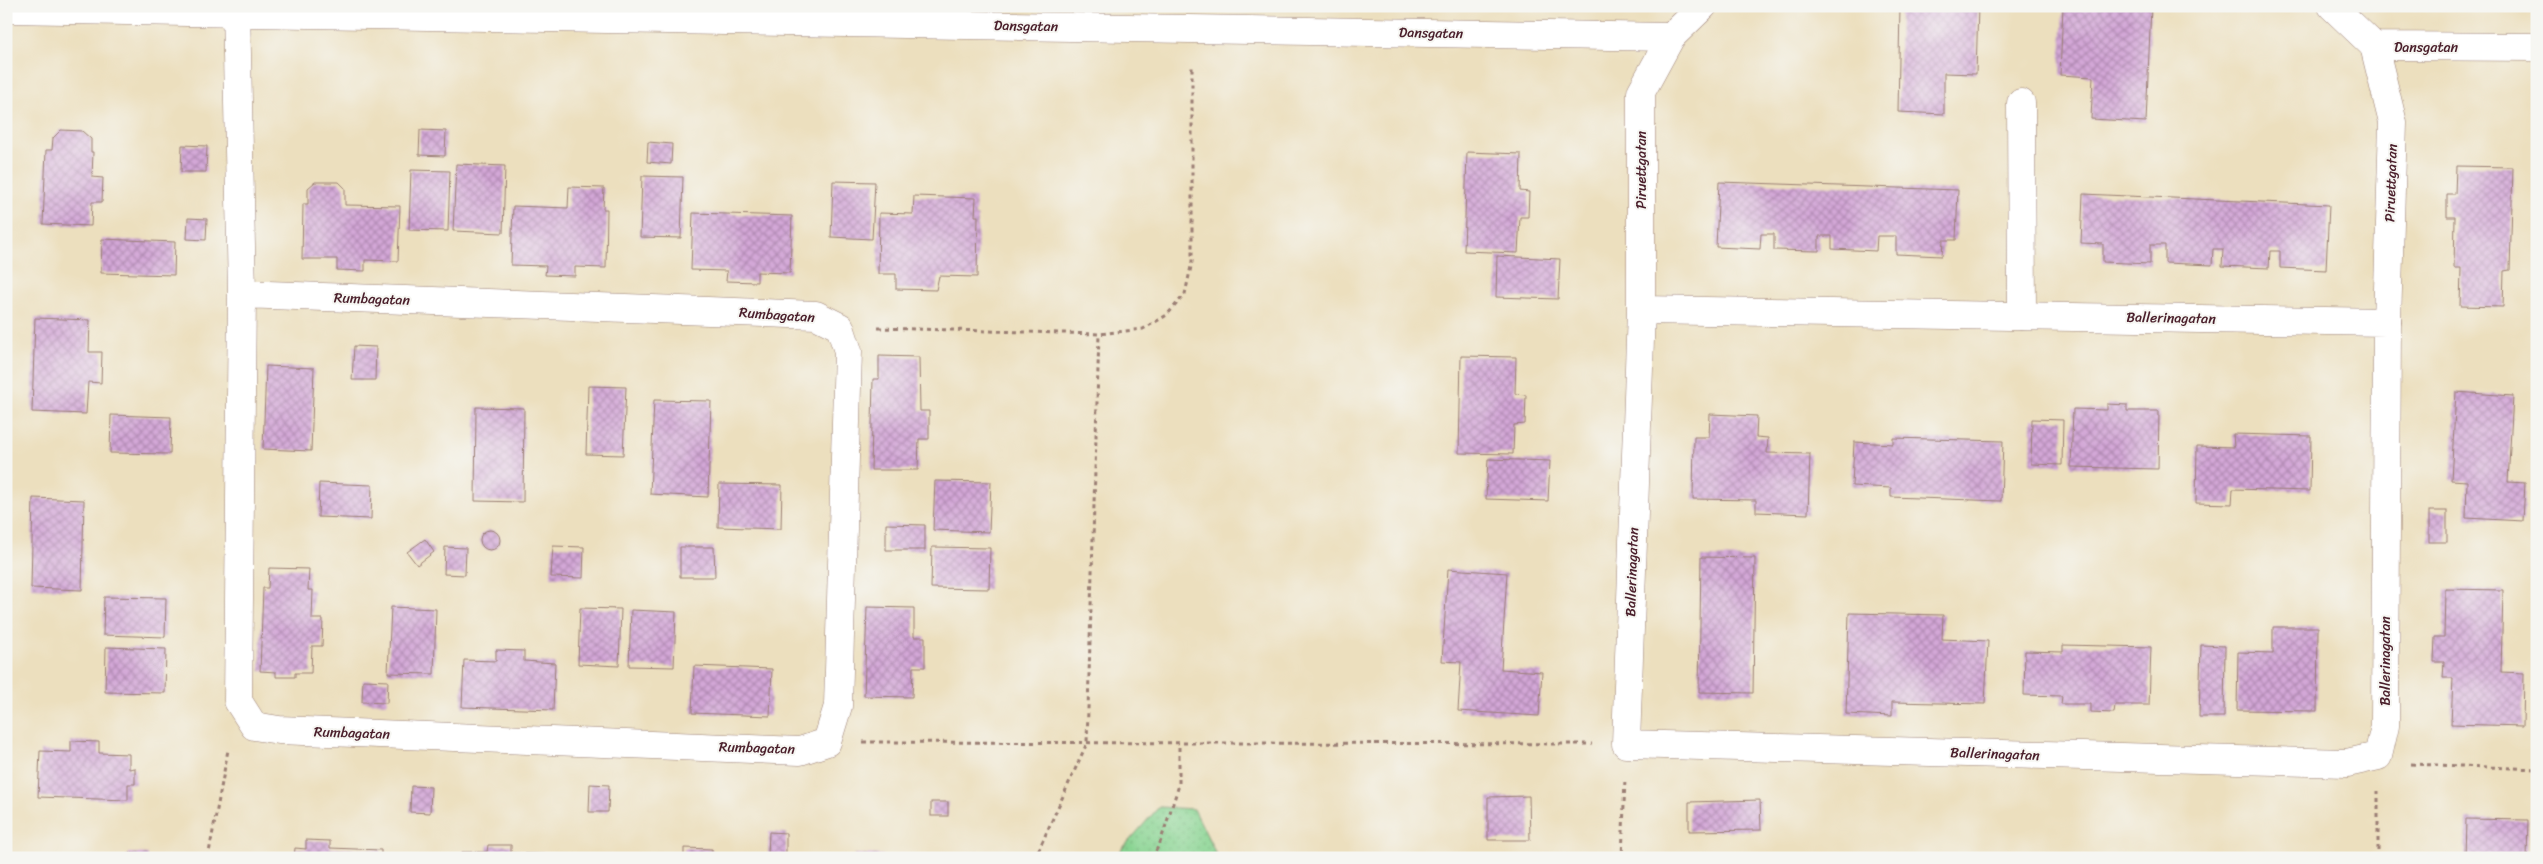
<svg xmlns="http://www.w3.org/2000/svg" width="2543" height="864" font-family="Sriracha,sans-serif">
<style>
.park{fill:url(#park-dots);stroke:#6a7a5e}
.building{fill:url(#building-cross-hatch)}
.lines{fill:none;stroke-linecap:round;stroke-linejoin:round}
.street-casing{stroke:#9b7f74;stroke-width:29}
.path{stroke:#9b7f74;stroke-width:3;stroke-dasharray:4 4;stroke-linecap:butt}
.street{stroke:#fff;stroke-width:28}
.labels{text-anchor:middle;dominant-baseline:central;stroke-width:4;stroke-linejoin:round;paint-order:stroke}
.street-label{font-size:14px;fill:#4a1f2b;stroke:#f6f6f2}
</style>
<defs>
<pattern id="park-dots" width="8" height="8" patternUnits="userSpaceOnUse" patternTransform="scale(1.25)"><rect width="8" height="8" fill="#89d492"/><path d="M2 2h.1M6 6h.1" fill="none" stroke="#78b67e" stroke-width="1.8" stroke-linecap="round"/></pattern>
<pattern id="building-cross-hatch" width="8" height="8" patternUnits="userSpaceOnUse" patternTransform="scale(1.25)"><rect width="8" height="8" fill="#d3a7d7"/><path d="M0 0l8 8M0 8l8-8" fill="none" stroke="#ad87af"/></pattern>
</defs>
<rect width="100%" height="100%" fill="#f6f6f2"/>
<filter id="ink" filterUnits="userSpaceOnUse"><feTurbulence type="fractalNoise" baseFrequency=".02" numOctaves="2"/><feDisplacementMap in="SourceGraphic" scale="10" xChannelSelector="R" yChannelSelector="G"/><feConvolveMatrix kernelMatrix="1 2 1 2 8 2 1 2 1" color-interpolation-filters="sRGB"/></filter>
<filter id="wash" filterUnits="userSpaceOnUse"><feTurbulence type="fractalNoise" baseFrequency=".0096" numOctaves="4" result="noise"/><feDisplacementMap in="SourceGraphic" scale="20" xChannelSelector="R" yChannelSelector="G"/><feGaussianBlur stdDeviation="1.12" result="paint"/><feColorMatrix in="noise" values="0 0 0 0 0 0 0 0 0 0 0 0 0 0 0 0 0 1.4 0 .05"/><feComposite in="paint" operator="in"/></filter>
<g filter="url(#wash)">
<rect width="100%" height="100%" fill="#ecdfbe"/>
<!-- park -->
<path class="park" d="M1159 807 1194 809 1218 858H1114Z"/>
<g id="blocks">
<!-- building -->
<g class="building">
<path d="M1900 6H1978L1976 74 1944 73V114L1898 112Z"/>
<path d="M2063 6H2151L2146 122 2091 119 2093 77 2060 75Z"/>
<path d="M61 130 82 131 91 139V152H93L92 177 103 178 102 202H92L91 226 43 224 46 150H52L53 138Z"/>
<path d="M420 130 446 131 445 156 419 155Z"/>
<path d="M648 142 672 144 671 164 647 162Z"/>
<path d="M182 145 207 146 206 172H181Z"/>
<path d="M1467 152 1521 154 1520 191 1529 192 1528 217H1520L1518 253 1464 251Z"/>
<path d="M456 164 505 166 503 233 453 231Z"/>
<path d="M2456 166 2513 167 2510 270 2504 271 2503 307 2460 306 2461 268H2454L2455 217H2447V194H2455Z"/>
<path d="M411 170 450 171 448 231 409 230Z"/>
<path d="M642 176 683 177 681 238 640 237Z"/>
<path d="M833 181 875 182 872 239 831 237Z"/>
<path d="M315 182H339L345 188V205L400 206 398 261 365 260V271L337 270V259H302L303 204H308V188Z"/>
<path d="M1719 182 1958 190 1956 240H1943L1942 256 1896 254V236H1877L1876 251 1832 249V236H1819V251L1774 250V234H1761L1760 249 1716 247Z"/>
<path d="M569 187 604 188 603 209H607L606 268 575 267V276L545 275 546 266 511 265 513 206 568 208Z"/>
<path d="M2083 194 2329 205 2326 270 2280 268V251H2270L2269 268 2222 266 2223 249H2213L2212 265 2165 263V245H2150V264L2103 262V244L2081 243Z"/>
<path d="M914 196 976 198 975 216H978L977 277 939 276 936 290 896 289V274H878L879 213 913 214Z"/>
<path d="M693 213 792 216 790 273 757 272V282L726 281 727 271 691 270Z"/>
<path d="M188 218 207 219 206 240 187 239Z"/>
<path d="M102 239 175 242 174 275 101 273Z"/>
<path d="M1497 256 1560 259 1558 299 1496 297Z"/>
<path d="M35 318 90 320 89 352H102L101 383 88 382 86 414 32 412Z"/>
<path d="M354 346 376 347 375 380H352Z"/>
<path d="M879 356 919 357 920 411H929V439H919L918 470H871L873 379H879Z"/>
<path d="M1461 356 1516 357 1515 394 1526 395 1525 424 1514 425 1513 454 1459 453Z"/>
<path d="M266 366 314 368 311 451 263 449Z"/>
<path d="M588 386 626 387 623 455 586 454Z"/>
<path d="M2456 392 2513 396 2508 482 2525 483 2523 521 2466 518 2467 481 2451 480Z"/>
<path d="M654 400 711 401 708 497 650 494Z"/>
<path d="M2107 404 2127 405V411H2159L2158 469 2071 467 2073 409 2107 410Z"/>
<path d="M476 407 524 408 523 502 475 501Z"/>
<path d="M1710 414 1757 416 1756 437 1768 438 1767 453 1810 454 1808 514 1756 512V500L1693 499 1694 437H1709Z"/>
<path d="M111 415 171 417 170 454 110 453Z"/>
<path d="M2032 419 2063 420 2062 465 2031 464Z"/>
<path d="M2233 434 2311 436 2310 491 2233 489 2232 504 2196 503 2197 446 2234 447Z"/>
<path d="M1893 438 2003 441 2001 501 1891 497V488L1852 486 1854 442 1893 444Z"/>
<path d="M1488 459 1550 461 1548 501 1486 499Z"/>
<path d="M935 481 991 482 989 532 933 530Z"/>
<path d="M319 483 372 485 371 519 318 517Z"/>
<path d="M719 484 782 485 781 529 718 527Z"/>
<path d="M33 498 84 500 82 590 31 588Z"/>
<rect x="2429" y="511" width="18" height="31"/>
<path d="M886 524 925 525V550H886Z"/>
<circle cx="490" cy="540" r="10"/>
<path d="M425 539 434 552 417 565 407 552Z"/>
<path d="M553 546 584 547 583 578 551 577Z"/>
<path d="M445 547 466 548 465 575 444 574Z"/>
<path d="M680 547H714L715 577H680Z"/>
<path d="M932 547 990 548 989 589 931 588Z"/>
<path d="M1701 557 1755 558 1753 693 1699 692Z"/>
<path d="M269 568 309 569 308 590H313L312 619H323L322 646H312L311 673H295V677H276V672L260 671 263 588H268Z"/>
<path d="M1448 569 1507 573 1501 669 1542 672 1539 716 1458 711 1461 662 1442 661Z"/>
<path d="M2445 589 2503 590 2501 672 2524 673 2523 726 2451 724 2453 678H2443L2444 662H2434L2435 637H2444Z"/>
<path d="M104 597 166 598 165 637 103 635Z"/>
<path d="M391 607 436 609 434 674 388 673Z"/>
<path d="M867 607 914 608V637H925V667H913L912 697 864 696Z"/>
<path d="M580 608 621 609 619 666 578 664Z"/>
<path d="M631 610 676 612 674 667 629 666Z"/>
<path d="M1849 613 1943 615 1942 639 1988 641 1985 704 1892 702V716L1846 714Z"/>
<path d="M2273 627H2318L2317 711 2237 710 2238 652 2273 653Z"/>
<path d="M2063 645 2151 647 2149 705H2115L2114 713 2090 712V704H2061L2062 696 2024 695 2025 651 2063 652Z"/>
<path d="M2201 645 2225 646 2224 717H2199Z"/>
<path d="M106 647 166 649 165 693 105 692Z"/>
<path d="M496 650 524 651V661L555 663 553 710 462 707 464 660 496 661Z"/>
<path d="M694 666 772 669 770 716 692 713Z"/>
<path d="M363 680 388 681 387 703 362 702Z"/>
<path d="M71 741 99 742V753L129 754V769L135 768V784H128V800L38 797 40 751 71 752Z"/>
<path d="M590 784 609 785 608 812H589Z"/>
<path d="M411 786 431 787 430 813 410 812Z"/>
<path d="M1529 796 1530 840H1488V797Z"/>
<path d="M1760 800 1761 830 1689 831V802Z"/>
<rect x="931" y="802" width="17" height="14"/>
<path d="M2466 819 2528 820 2527 858H2465Z"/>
<path d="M769 832 786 833V856H768Z"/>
<path d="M306 840 330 841V848L381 850V858H294L295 848 306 849Z"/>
<path d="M488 845H511V853L563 855V858H461L462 852H487Z"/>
<path d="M684 848 712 849V858H684Z"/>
<path d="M128 853 148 854V858H128Z"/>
<path d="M855 854 883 855V858H854Z"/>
</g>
</g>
</g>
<g filter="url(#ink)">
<use href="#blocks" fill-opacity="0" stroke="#9b7f74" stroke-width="1"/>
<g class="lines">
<!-- street casing -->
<g class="street-casing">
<g id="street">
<path d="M236 6 242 294 238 701 254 726 279 730 800 751 827 742 838 706 848 351 840 327 816 315 242 294"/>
<path d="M2332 6 2374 46 2537 47"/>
<path d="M6 9 1671 37"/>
<path d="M2374 46 2393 123 2387 322"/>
<path d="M2021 103 2022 316"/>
<path d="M1641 310 2387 322 2385 726 2378 756 2347 763 1626 744 1641 310V92L1671 37 1703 6"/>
</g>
</g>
<!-- path -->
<g class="path">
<path d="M878 328 1099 334 1143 329 1167 315 1185 294 1192 262V65"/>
<path d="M863 742 1592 744"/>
<path d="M2411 764 2537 769"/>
<path d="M208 858 228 750"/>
<path d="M1035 858 1087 743 1099 334"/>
<path d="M1152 858 1160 843 1179 785V743"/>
<path d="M1622 858 1625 778"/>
<path d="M2378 858V791"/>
</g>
<!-- street -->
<use href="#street" class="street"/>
</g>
</g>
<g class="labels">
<!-- street labels -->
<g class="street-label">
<text transform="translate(1026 26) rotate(1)">Dansgatan</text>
<text transform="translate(1431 33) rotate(1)">Dansgatan</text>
<text x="2426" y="47">Dansgatan</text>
<text transform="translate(1641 170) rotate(-90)">Piruettgatan</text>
<text transform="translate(2391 183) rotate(-88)">Piruettgatan</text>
<text transform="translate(372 299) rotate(2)">Rumbagatan</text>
<text transform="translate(777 315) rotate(4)">Rumbagatan</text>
<text transform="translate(2171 318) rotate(1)">Ballerinagatan</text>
<text transform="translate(1632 572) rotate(-88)">Ballerinagatan</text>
<text transform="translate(2385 661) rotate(-90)">Ballerinagatan</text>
<text transform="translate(352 733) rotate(2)">Rumbagatan</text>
<text transform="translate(757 748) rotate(2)">Rumbagatan</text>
<text transform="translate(1995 754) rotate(2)">Ballerinagatan</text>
</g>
</g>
<!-- margin -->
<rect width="2543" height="864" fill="none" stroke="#f6f6f2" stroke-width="25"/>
</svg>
